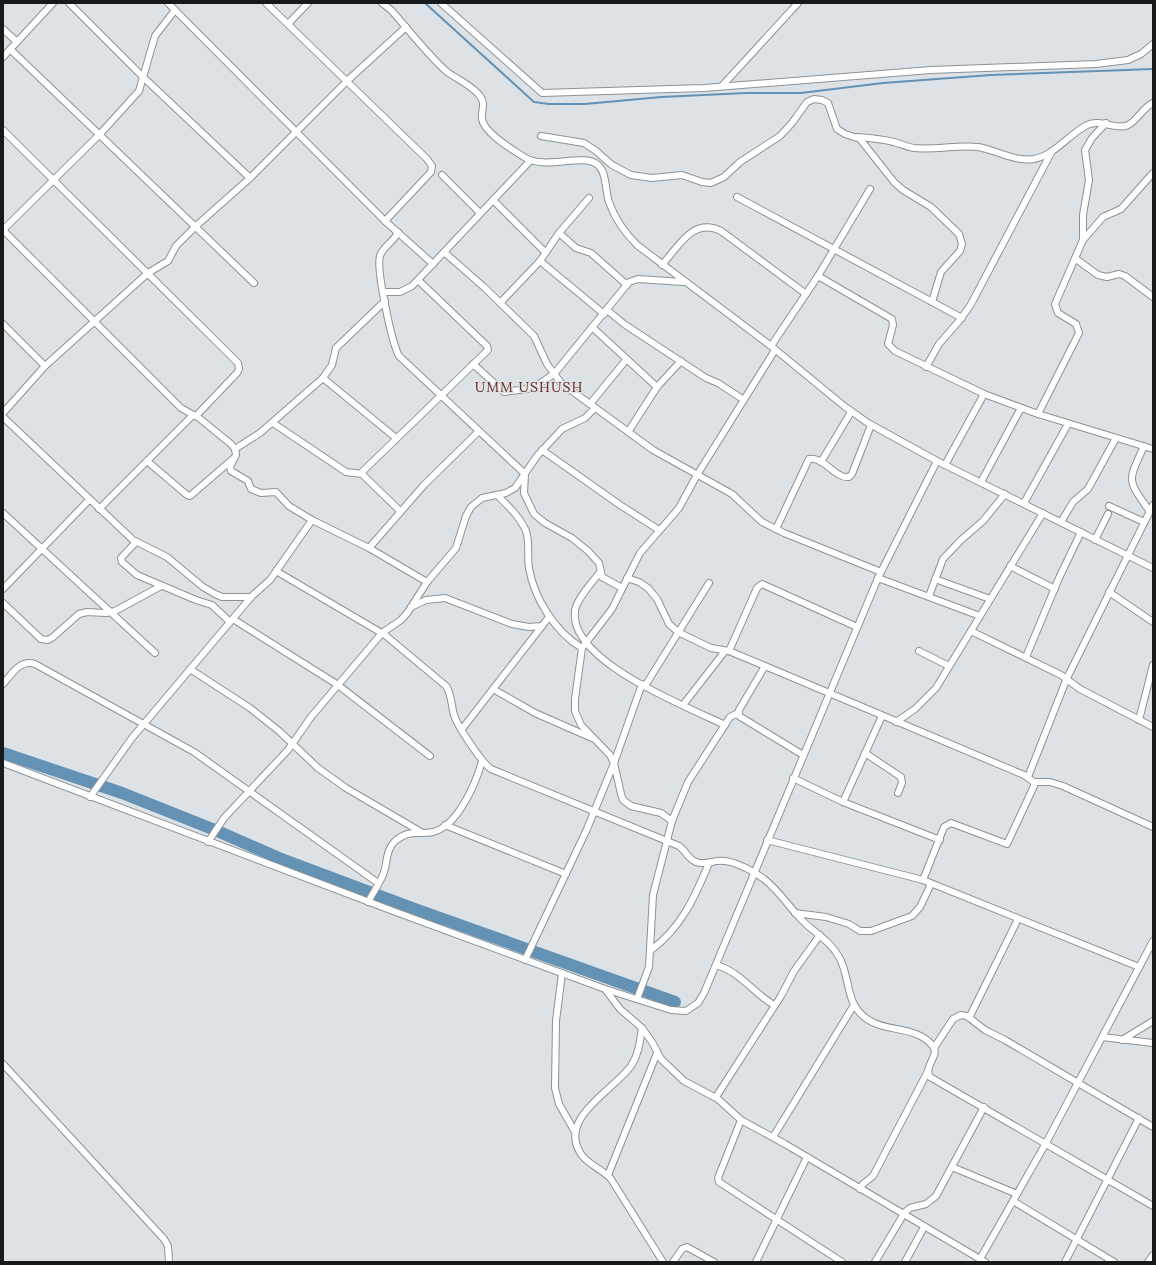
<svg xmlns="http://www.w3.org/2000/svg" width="1156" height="1265" font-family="Lora,serif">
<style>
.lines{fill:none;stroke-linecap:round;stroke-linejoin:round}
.stream{stroke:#6492b4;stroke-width:2}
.river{stroke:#6492b4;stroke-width:12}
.street-casing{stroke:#8d9295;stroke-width:8}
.street{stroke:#fff;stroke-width:6}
.labels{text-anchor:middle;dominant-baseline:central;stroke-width:3;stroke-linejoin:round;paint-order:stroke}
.quarter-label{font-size:14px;letter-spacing:1px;fill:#6c281d;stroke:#dde2e6}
</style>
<rect width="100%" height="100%" fill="#dde2e6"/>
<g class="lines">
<!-- stream -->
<path class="stream" d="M425 3 534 102 549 104H585L661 97 746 93H801L883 83 991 75 1153 69"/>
<!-- river -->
<path class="river" d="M3 753 122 793 215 830 279 858 415 909 675 1002"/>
<!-- street casing -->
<g class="street-casing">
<g id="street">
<path d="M69 3 143 77 250 178"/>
<path d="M168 3 385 221 433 264"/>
<path d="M266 3 427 159 432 166 431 172 385 221"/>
<path d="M382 3 391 10C409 30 426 53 446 71 456 79 472 85 480 96 486 104 481 111 482 119 484 133 513 150 524 157 546 171 584 152 598 165 607 173 605 191 609 202 615 219 624 232 637 245L771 346 844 406 868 423 937 461 1153 568"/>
<path d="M441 3 542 93 704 88 931 70 1096 64 1128 60 1141 54 1153 44"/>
<path d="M175 10 155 36 139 91 100 134 3 230 181 408 199 418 231 444 235 449 236 455 230 467 231 471 248 481 251 489 261 493 276 492 289 506 312 520 369 548 427 582"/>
<path d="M288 24 308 3"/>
<path d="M3 29 17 42"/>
<path d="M10 49 254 283"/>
<path d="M3 57 53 3"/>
<path d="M722 86 798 3"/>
<path d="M3 130 238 363 239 369 237 373 196 416"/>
<path d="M541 136 584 143 596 151 612 165 631 175 652 178 682 175 702 182 711 183 724 177 740 162 780 136 792 123 807 102 814 99 822 100 828 103 837 129 845 134 860 139 894 182 903 190 931 207 959 234 962 244 960 251 941 272 932 302"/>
<path d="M858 137C870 138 882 139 894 142 901 144 907 147 914 148 935 150 957 145 978 147 996 150 1015 162 1034 159 1055 155 1068 135 1087 125 1101 119 1113 129 1126 126 1136 123 1142 108 1153 103"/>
<path d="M442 175 480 213"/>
<path d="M737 197 962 318"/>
<path d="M493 200 545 252"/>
<path d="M398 232C394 242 383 246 380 256 376 270 392 343 399 356L525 474 524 493 534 514 545 523 572 538 588 551 599 563 602 577 622 588"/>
<path d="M559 233 576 248 591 253 627 285"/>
<path d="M1083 240 1103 217 1121 209 1153 173"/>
<path d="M444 252 485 288 534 336 547 364 561 383 612 420 653 450 732 494 762 522 784 533 881 572"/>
<path d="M1076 259 1098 275 1107 277 1119 274 1125 276 1153 297"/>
<path d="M540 261 559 233 589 198"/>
<path d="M662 265C679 246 693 217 721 231L806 294"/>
<path d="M818 276 892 319 893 325 888 344 895 351 984 394 1038 414 1153 449"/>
<path d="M383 292H400L412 286 530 161"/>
<path d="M500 303 540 261 604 314"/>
<path d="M607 310 624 324 706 378 718 383 744 400"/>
<path d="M3 324 45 366"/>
<path d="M592 327 657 387"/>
<path d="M771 346 818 276 870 189"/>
<path d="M473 364 504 392 533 388 554 374 629 282 638 279 683 282"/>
<path d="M926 367 939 344 959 321 970 306 1052 151"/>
<path d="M322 379 332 365 336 348 385 301"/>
<path d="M590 404 626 360"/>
<path d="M3 413 45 366 148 273 168 261 176 246 196 226 250 178 347 81 406 27"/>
<path d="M1038 414 1079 333 1076 324 1058 313 1055 304 1083 240V215L1089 180 1085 150 1092 138 1106 123"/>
<path d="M3 417 133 540 167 557 203 587 215 594 222 597H251"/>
<path d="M273 423 346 472 362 474 400 511"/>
<path d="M628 432 657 387 681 361"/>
<path d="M1144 446C1127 484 1127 478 1150 512"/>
<path d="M235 449 260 433 323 378 396 438"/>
<path d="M542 450 620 505 659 530"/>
<path d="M147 461 187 495 190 496 234 458"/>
<path d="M821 462 851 412"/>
<path d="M945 465 984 394"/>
<path d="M361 473 488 350 487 346 418 280"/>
<path d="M981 482 1021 408"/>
<path d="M497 495C507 505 520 517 526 531 530 542 527 556 529 568 534 598 555 632 582 648"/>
<path d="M1024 503 1068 424"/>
<path d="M1109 506 1144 522"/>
<path d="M99 509 193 415"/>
<path d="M3 513 155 653"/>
<path d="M1061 522 1073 502 1088 489 1116 438"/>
<path d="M776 529 809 459C824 456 835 479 849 477L852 474 871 425"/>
<path d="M1095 540 1108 514"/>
<path d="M136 542 121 558 122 562 137 575 196 600 212 605 230 622"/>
<path d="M369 548 424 485 479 431"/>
<path d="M1010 566 1055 589"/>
<path d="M276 571 385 635 446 686C452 695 451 705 454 715 458 727 482 763 491 769L679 846C686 851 688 859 696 862 703 865 710 862 717 861 733 859 751 870 764 879 778 890 787 904 799 917 811 931 830 940 839 957 851 977 844 1003 867 1019 887 1033 916 1025 933 1046 940 1056 923 1066 930 1077L1153 1206"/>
<path d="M600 572C592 583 578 597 575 610 567 661 688 707 725 725"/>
<path d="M627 578 639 582 648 588 657 599 669 624 678 632 711 648 729 651 765 666 1024 775 1034 782V786L1007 844 951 823 944 827 923 880"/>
<path d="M878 578 980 616"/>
<path d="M935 579 990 599"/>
<path d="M3 589 89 500"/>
<path d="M1109 592 1153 622"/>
<path d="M929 596 943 559 961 540 983 521 1005 494"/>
<path d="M3 603 41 639 48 640 53 637 79 614 87 612 106 613 115 611 161 586"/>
<path d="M411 607 426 600 445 598 512 624 529 627 542 626"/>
<path d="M233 619 338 685 430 756"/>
<path d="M971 631 1061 675 1080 689 1153 727"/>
<path d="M729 651 757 588 762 584 857 627"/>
<path d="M919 651 949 666"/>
<path d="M1026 657 1059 578 1081 532"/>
<path d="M765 666 739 710V716L803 755"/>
<path d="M190 669 250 708 279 731 318 768 346 788 421 832"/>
<path d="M3 684C12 674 20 659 35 664L194 752 378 883"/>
<path d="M642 684 614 763 621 794 623 800 631 806 661 813 672 821"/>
<path d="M645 686 709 583"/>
<path d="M493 689 535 713 592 738"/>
<path d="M683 705 725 651"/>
<path d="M1139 720 1153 665"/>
<path d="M896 722 915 709 936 688 1043 513"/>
<path d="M462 729 549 617"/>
<path d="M865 753 901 777 902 783 898 793"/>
<path d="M3 763 393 911 605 989 671 1010 686 1011 698 1003 704 993 878 578 937 461"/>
<path d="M1028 777 1067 678 1153 505"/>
<path d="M793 778 843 802 940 840"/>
<path d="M1034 782H1050L1063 786 1153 827"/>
<path d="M90 797 132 738 252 596 270 580 312 520"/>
<path d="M843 802 882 716"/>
<path d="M445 825 566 874"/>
<path d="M767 840 923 880 1139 967"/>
<path d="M208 842 224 818 288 750 311 717 382 633 401 620 408 612 427 582 456 548 466 516 471 507 482 498 506 493 515 488 537 456 562 429 585 418 595 408"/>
<path d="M368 902C373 893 379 884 383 875 388 863 385 851 395 841 409 829 418 835 433 832 458 826 476 783 482 761"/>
<path d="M795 913 826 917 849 924 860 931H871L912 916 920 907 931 884"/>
<path d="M651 950C681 928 695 897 709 863"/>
<path d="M525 960 587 829 614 763 610 755 581 725 575 711V699L582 648 612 609 640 553 679 508 697 475 775 350"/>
<path d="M716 965C741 972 753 993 774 1005"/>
<path d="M562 973 556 1021 555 1088 559 1104 575 1132"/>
<path d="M605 989 620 1009 642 1028 652 1042 661 1059 684 1081 718 1099 741 1120 785 1144 985 1262"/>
<path d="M637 999 649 967 653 895 672 821 688 782 730 717 738 713"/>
<path d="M969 1018 1018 919"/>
<path d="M642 1028C640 1041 639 1054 631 1066 614 1090 557 1118 581 1154 587 1164 602 1169 611 1179L663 1262"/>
<path d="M1102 1037 1153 1043"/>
<path d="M1122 1040 1153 1021"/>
<path d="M934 1048 953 1019 961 1015 967 1016 985 1030 1005 1040 1153 1127"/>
<path d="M3 1064 164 1239 168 1246 169 1262"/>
<path d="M716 1097 781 996 794 971 820 935"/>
<path d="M741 1120 718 1178 719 1182 842 1262"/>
<path d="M773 1137 854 1005"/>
<path d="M952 1167 1017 1194"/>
<path d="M608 1175 657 1053"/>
<path d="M860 1189 863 1184 873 1176 928 1071"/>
<path d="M1013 1201 1114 1262"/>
<path d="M980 1259 1046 1143 1153 941"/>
<path d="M673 1262 682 1249 687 1247 714 1262"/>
<path d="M756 1262 807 1157"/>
<path d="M875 1262 905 1212 910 1208 926 1204 936 1196 984 1107"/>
<path d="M905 1262 924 1227"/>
<path d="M1065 1262 1139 1118"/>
<path d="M1148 1262 1153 1255"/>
</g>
</g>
<!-- street -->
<use href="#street" class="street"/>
</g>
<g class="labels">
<!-- quarter labels -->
<g class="quarter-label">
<text x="529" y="387">UMM USHUSH</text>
</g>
</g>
<!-- border -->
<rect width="1156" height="1265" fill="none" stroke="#18191b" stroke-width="8"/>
</svg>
